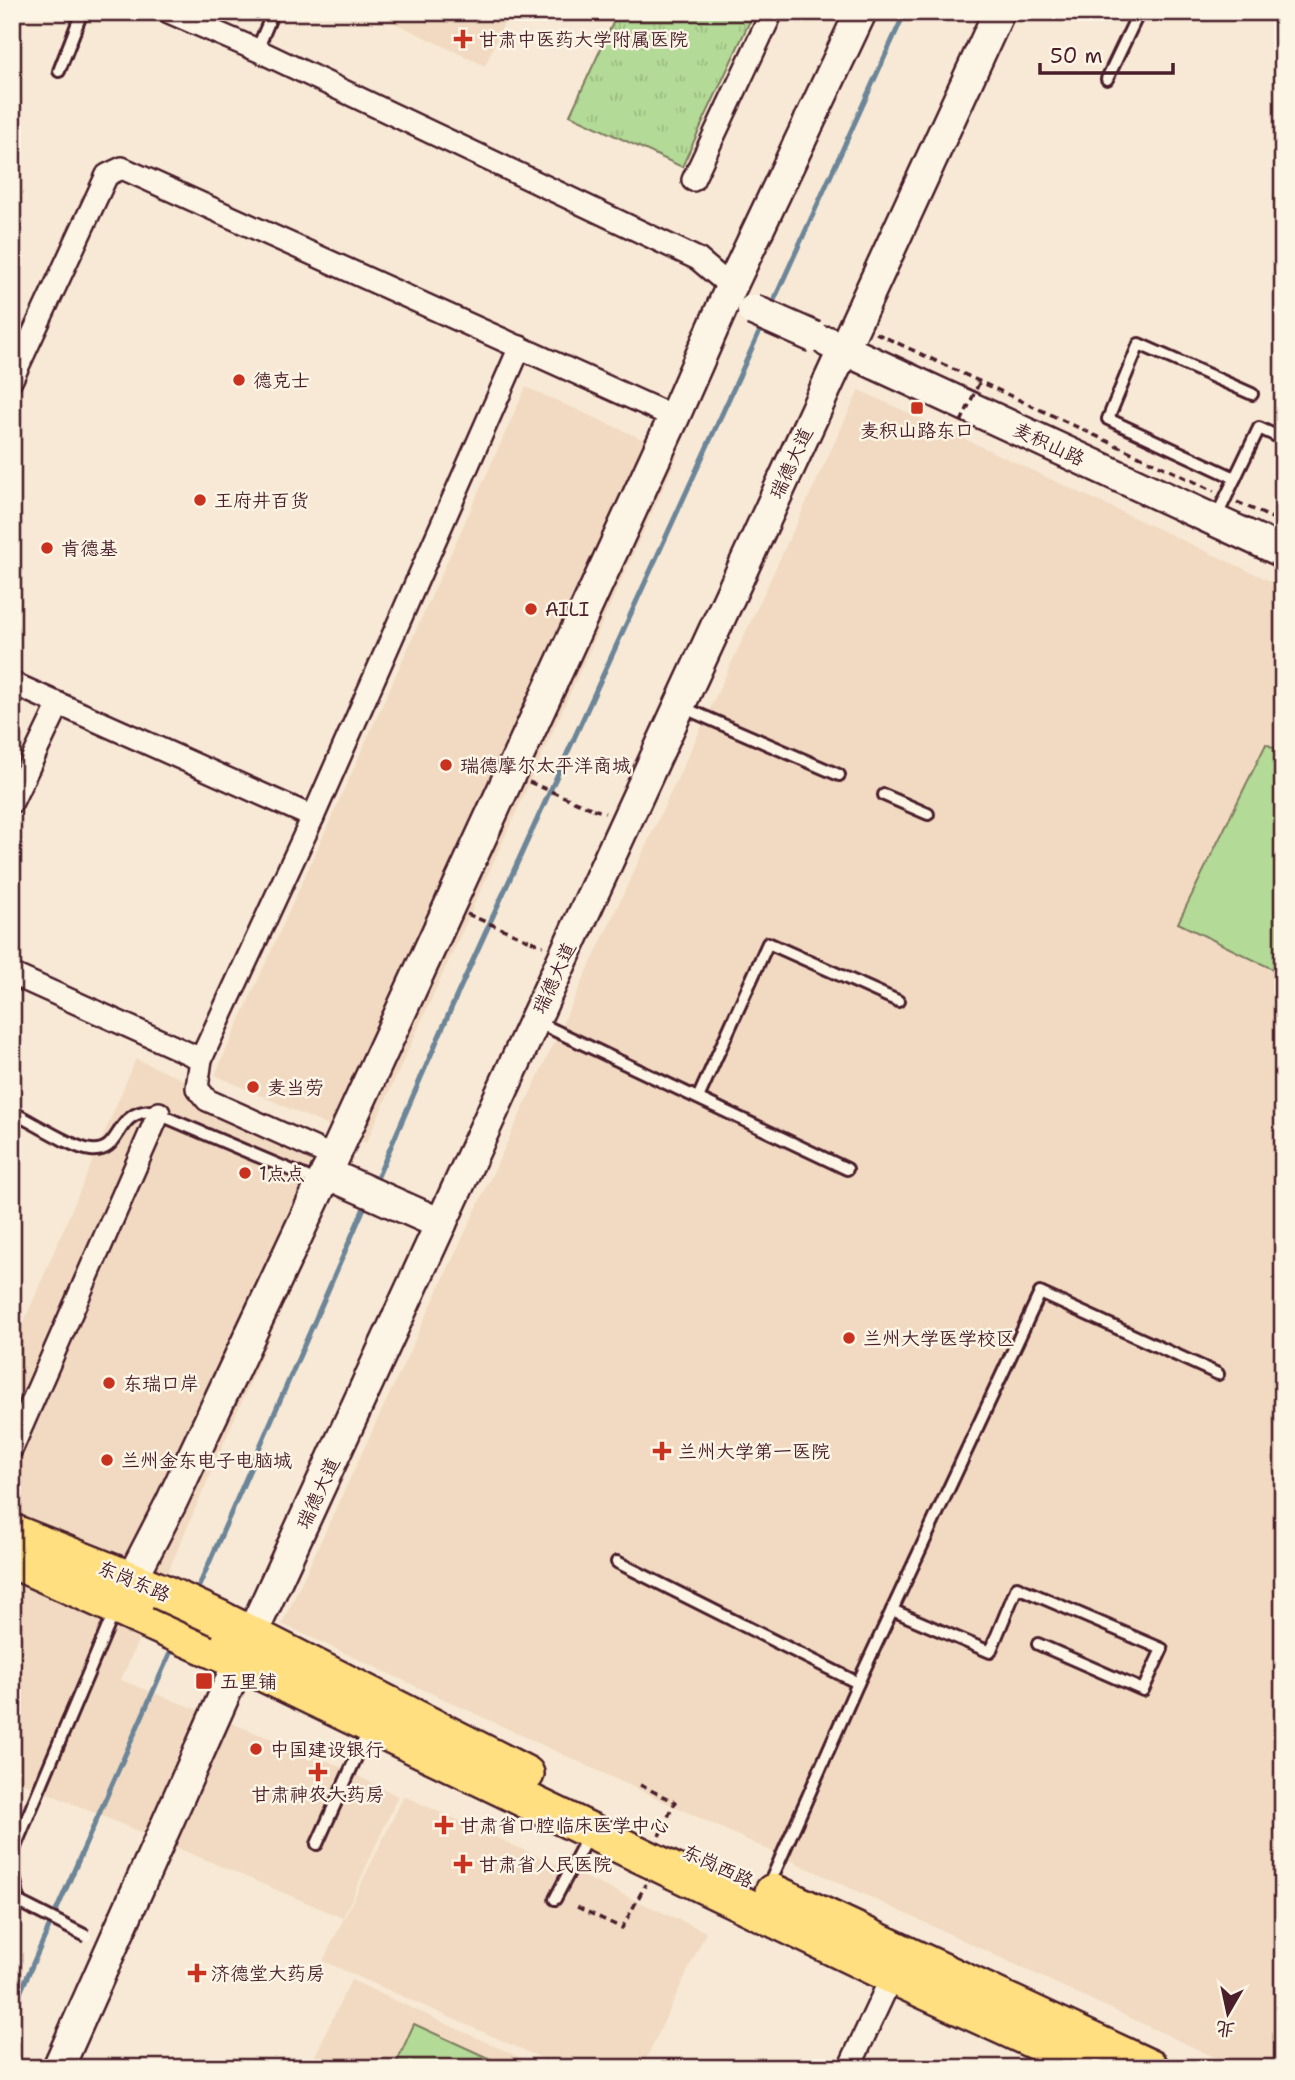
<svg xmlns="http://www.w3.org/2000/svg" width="1295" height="2080" font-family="'Shantell Sans','LXGW WenKai TC',sans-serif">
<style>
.built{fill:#f1dac1}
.grass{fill:url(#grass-tufts);stroke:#7e7c60;stroke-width:2}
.pitch{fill:#b3da96;stroke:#7e7c60;stroke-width:2}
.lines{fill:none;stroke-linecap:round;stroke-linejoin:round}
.stream{stroke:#6c8599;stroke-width:5}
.lane-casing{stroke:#4a1f2b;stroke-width:16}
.street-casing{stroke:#4a1f2b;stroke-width:26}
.secondary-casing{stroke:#4a1f2b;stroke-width:35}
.primary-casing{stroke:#4a1f2b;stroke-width:40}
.path{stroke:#4a1f2b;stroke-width:3.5;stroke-dasharray:7 5;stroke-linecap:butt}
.lane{stroke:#fcf5e5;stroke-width:10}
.street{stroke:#fcf5e5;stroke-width:21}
.secondary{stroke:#fcf5e5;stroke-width:30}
.primary{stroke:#ffdf80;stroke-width:35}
.lane-bridge-casing{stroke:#4a1f2b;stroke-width:16;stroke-linecap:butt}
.secondary-bridge-casing{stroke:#4a1f2b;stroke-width:35;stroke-linecap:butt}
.primary-bridge-casing{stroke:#4a1f2b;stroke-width:40;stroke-linecap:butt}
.path-bridge{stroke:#4a1f2b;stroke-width:3.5;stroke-dasharray:7 5;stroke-linecap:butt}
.lane-bridge{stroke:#fcf5e5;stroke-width:10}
.secondary-bridge{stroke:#fcf5e5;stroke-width:30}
.primary-bridge{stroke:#ffdf80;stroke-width:35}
.poi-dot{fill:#c8321e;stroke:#fcf5e5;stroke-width:2.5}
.labels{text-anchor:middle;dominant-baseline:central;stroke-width:5;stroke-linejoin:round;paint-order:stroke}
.poi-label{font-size:19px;fill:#4a1f2b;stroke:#fcf5e5;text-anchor:start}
.street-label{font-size:19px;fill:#4a1f2b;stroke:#fcf5e5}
</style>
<defs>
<pattern id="grass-tufts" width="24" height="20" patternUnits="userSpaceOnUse" patternTransform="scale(1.75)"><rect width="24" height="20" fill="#b3da96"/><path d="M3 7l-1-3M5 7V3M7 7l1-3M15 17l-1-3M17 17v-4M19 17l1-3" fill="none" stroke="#9bbb81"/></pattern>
</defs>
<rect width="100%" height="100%" fill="#f7e9d5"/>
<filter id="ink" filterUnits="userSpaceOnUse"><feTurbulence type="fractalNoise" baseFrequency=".0143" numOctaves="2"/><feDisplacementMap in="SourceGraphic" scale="14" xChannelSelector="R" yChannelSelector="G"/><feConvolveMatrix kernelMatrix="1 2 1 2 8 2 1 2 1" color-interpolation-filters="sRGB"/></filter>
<g filter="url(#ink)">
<!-- built -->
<g class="built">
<path d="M372 12H509L485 66Z"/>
<path d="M526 387 678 455 366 1143 215 1075Z"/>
<path d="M859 390 1283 587V2068H1238L282 1624Z"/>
<path d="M136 1059 350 1152 121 1680 328 1761 398 1796 343 1918 12 1778V1350Z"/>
<path d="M404 1796 706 1932 642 2068H564L323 1961Z"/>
<path d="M351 1980 542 2068H309Z"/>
</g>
<!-- grass -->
<path class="grass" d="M618 12H754L682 167 570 115Z"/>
<!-- pitch -->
<g class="pitch">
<path d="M1266 744 1283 752V974L1178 923Z"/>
<path d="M414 2024 510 2068H394Z"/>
</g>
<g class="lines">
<!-- stream -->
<g class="stream">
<path d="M770 309 905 12"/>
<path d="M375 1183 457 995 763 324"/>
<path d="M196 1593 367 1201"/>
<path d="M12 2011 174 1644"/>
</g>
<!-- lane casing -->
<g class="lane-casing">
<g id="lane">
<path d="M257 50 273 12"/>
<path d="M59 71 82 12"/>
<path d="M1107 79 1139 12"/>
<path d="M1252 394 1139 344 1108 419 1235 478 1259 428 1283 439"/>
<path d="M1215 520 1235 478"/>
<path d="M682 707 839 775"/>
<path d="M884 795 928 814"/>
<path d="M537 1022 847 1169"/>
<path d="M698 1098 768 943 898 1001"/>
<path d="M12 1112C31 1121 72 1148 91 1150 123 1153 113 1112 151 1111L319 1182"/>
<path d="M617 1562 858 1683"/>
<path d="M892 1610 990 1652 1017 1587 1162 1649 1143 1690 1038 1644"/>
<path d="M317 1844 368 1731"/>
<path d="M12 1854 115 1610"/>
<path d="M12 1865 19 1902"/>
<path d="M768 1887 858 1683 1040 1293 1218 1374"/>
<path d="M555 1899 589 1834"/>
</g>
</g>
<!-- street casing -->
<g class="street-casing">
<g id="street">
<path d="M169 12 257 50 698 259 731 287"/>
<path d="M693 180 772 12"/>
<path d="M12 379 107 175 122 168 674 417"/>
<path d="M12 683 313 817 520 347"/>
<path d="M12 802 59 704"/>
<path d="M313 817 201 1059 197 1088 207 1100 334 1157"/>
<path d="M12 974 201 1059"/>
<path d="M12 1448 159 1113"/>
<path d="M849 2068 892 1976"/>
</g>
</g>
<!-- secondary casing -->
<g class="secondary-casing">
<g id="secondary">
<path d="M828 342 1283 552"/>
<path d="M326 1173 441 1224"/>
<path d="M122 1598 171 1503 334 1157 674 417 731 287 861 12"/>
<path d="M58 2068 239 1662 999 12"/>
</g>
</g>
<!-- primary casing -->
<g class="primary-casing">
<g id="primary">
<path d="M12 1532 160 1591"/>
<path d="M12 1560 239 1662 892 1976 1093 2068"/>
<path d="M221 1619 526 1774"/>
<path d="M773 1892 1151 2068"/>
</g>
</g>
<!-- path -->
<g class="path">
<path d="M876 333 1214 491"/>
<path d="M1237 502 1283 523"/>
<path d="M593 809 605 813"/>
<path d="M531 941 543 946"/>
<path d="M640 1785 675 1802 659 1836"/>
<path d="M577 1907 622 1928 646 1884"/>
</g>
<!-- lane -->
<use href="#lane" class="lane"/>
<!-- street -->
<use href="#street" class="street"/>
<!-- secondary -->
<use href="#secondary" class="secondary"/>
<!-- primary -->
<use href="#primary" class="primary"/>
<!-- lane-bridge casing -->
<g class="lane-bridge-casing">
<path id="lane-bridge" d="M19 1902 86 1936"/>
</g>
<!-- secondary-bridge casing -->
<g class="secondary-bridge-casing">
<path id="secondary-bridge" d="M753 310 814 337"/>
</g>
<!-- primary-bridge casing -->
<g class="primary-bridge-casing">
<path id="primary-bridge" d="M160 1591 221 1619"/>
</g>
<!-- path-bridge -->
<g class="path-bridge">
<path d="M961 422 980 381"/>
<path d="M529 782 593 809"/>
<path d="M467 914 531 941"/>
</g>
<!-- lane-bridge -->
<use href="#lane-bridge" class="lane-bridge"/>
<!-- secondary-bridge -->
<use href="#secondary-bridge" class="secondary-bridge"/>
<!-- primary-bridge -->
<use href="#primary-bridge" class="primary-bridge"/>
</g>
</g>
<!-- markers -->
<g class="poi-dot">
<path d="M459.5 28.5h7v7h7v7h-7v7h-7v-7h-7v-7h7z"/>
<circle cx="239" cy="380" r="7"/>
<rect x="910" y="401" width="14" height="14" rx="3.5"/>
<circle cx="200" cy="500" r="7"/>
<circle cx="47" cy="548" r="7"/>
<circle cx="531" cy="609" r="7"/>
<circle cx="446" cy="765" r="7"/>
<circle cx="253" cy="1087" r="7"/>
<circle cx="245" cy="1173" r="7"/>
<circle cx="849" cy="1338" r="7"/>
<circle cx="109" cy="1383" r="7"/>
<path d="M658.5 1440.5h7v7h7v7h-7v7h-7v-7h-7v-7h7z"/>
<circle cx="107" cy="1460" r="7"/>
<rect x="195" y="1672" width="18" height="18" rx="3.5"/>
<circle cx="256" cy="1749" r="7"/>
<path d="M314.5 1761.5h7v7h7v7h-7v7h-7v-7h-7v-7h7z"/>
<path d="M440.5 1814.5h7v7h7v7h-7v7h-7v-7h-7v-7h7z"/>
<path d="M459.5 1853.5h7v7h7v7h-7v7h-7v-7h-7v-7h7z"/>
<path d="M193.5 1962.5h7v7h7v7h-7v7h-7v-7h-7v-7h7z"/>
</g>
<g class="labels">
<!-- poi labels -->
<g class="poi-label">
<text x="479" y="39">甘肃中医药大学附属医院</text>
<text x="253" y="380">德克士</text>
<text x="917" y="430" text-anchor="middle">麦积山路东口</text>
<text x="214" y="500">王府井百货</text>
<text x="61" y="548">肯德基</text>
<text x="545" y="609">AILI</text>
<text x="460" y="765">瑞德摩尔太平洋商城</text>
<text x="267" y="1087">麦当劳</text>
<text x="259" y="1173">1点点</text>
<text x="863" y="1338">兰州大学医学校区</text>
<text x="123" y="1383">东瑞口岸</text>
<text x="678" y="1451">兰州大学第一医院</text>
<text x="121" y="1460">兰州金东电子电脑城</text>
<text x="220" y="1681">五里铺</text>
<text x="270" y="1749">中国建设银行</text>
<text x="318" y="1794" text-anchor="middle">甘肃神农大药房</text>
<text x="460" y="1825">甘肃省口腔临床医学中心</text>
<text x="479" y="1864">甘肃省人民医院</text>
<text x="211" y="1973">济德堂大药房</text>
</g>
<!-- street labels -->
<g class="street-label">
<text transform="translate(1049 444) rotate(25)">麦积山路</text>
<text transform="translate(791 463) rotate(-65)">瑞德大道</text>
<text transform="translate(554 978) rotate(-65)">瑞德大道</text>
<text transform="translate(318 1493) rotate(-65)">瑞德大道</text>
<text transform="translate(134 1581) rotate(23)">东岗东路</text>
<text transform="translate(718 1866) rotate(25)">东岗西路</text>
</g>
</g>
<!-- margin -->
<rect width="1295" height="2080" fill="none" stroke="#fcf5e5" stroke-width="42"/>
<rect x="21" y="21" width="1253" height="2038" fill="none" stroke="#4a1f2b" stroke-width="2.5" filter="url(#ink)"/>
<!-- north arrow -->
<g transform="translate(1228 2013) rotate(189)" stroke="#fcf5e5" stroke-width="5" paint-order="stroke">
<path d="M0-5L12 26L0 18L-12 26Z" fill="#4a1f2b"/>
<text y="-10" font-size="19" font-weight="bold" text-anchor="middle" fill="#4a1f2b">北</text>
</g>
<!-- scale -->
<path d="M1040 63v10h133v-10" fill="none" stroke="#4a1f2b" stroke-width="3.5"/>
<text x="1050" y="63" font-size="21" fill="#4a1f2b" stroke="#fcf5e5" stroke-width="5" paint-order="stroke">50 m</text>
</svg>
